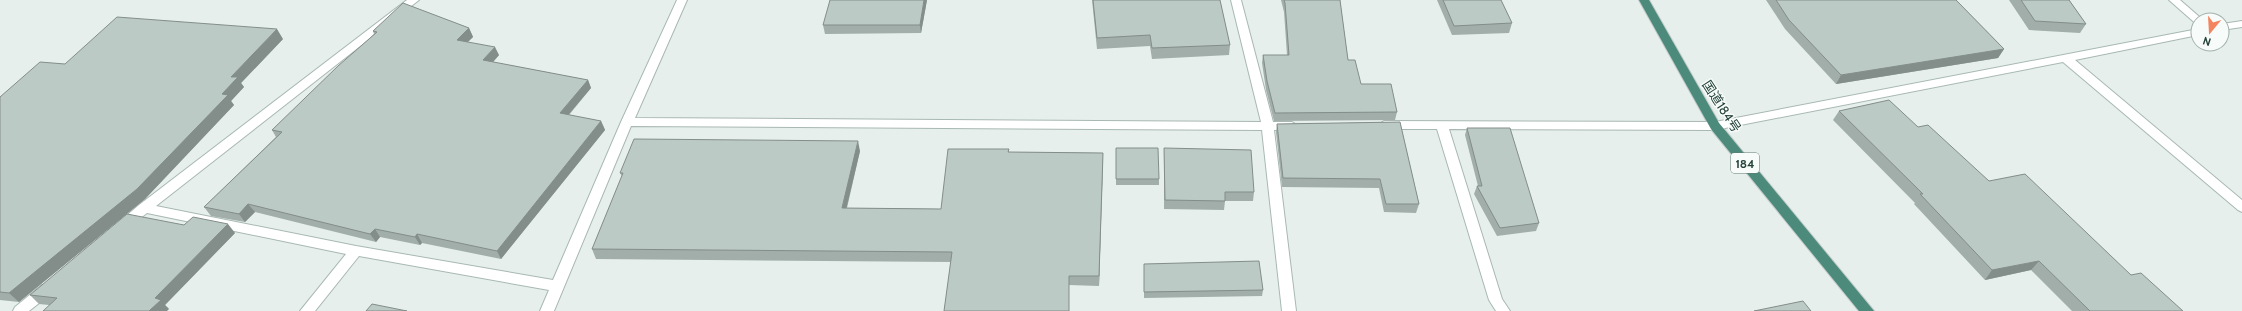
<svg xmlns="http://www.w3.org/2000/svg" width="2242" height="311" font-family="Cabin,'Noto Sans JP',sans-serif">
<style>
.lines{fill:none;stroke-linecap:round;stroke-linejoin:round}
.minor-casing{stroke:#a8b8b2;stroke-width:2}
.trunk-casing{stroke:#c2cac8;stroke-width:2}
.minor{fill:#fff;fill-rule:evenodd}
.trunk{fill:#4c8a7c;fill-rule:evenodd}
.wall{fill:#a1aea9}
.shaded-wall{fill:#838d89}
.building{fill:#bbcac4;stroke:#838d89}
.labels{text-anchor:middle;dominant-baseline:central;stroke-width:3;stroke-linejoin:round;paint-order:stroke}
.shield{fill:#f7fbf9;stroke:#637a73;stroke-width:1}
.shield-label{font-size:12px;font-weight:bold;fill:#24423a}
.street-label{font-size:13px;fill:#24423a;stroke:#f7fbf9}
</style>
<rect width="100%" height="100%" fill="#e6efeb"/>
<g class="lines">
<!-- minor casing -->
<g class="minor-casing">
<g id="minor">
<path d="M407 0H419L156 206 356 246 553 280 621 122 677 0H687L635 118 1261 122 1231 0H1241L1273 122H1292L1298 126 1292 130H1274L1296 311H1282L1262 130 631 126 554 311H540L549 290 359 256 315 311H300L346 254 147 213 126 229H118L116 226 118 223 139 205Z"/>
<path d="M2169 0H2180L2203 20H2198V23L2194 22Z"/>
<path d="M2242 21V27L2222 30V24Z"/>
<path d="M2198 29V35L2075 60 2242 200V212L2238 210 2063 62 1715 130 1449 129 1502 299 1510 311H1496L1489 300 1437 129H1384L1378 125 1384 121 1715 122Z"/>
<path d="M47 284 52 285 54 289 52 293 29 311H13L15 307 42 285Z"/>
</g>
</g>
<!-- trunk casing -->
<g class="trunk-casing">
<path id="trunk" d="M1639 0H1649L1719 123 1874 311H1859L1711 129Z"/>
</g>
<!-- minor -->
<use href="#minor" class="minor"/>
<!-- trunk -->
<use href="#trunk" class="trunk"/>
</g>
<!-- wall -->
<g class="wall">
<path d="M927 0 921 33 825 34 823 25Z"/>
<path d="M1092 0H1220L1230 45 1229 55 1152 59 1150 46 1097 49Z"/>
<path d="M1281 0H1340L1348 60 1361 84 1397 112 1395 120 1274 121 1266 90 1262 63 1263 55H1287L1284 12Z"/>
<path d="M1437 0H1501L1512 23 1509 33 1452 35Z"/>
<path d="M1766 0H1956L2004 49 1998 58 1836 84 1785 29Z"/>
<path d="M2009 0H2069L2086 24 2080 33 2029 30Z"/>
<path d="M469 28 473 37 468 42 499 55 493 62 588 80 591 88 569 115 601 121 605 130 501 259 422 243 420 245 380 237 376 242 255 212 245 222 211 216 204 207 276 137 272 130 374 34 373 31Z"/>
<path d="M283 39 241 83 244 87 231 101 234 105 145 199 19 302 0 300V97L65 64Z"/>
<path d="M1839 111 1918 127 1989 181 2131 275 2183 311H2072L2031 270 1985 280 1914 204 1915 203 1833 120Z"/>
<path d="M1400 122 1419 204 1416 213 1384 212 1379 188 1282 187 1276 132 1277 124Z"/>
<path d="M1467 128 1539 223 1536 231 1497 236 1474 194 1477 186H1478L1465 135Z"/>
<path d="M1116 148 1159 179V185H1116Z"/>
<path d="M1164 148 1254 192 1253 201H1225L1224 210 1164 209Z"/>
<path d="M1009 149V152L1103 153 1099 286 1069 285V311H944L951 262 596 259 592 249 622 176 620 173 860 151 847 208 941 209Z"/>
<path d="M184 225 235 233 165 305 169 309 49 305 39 304 30 295Z"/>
<path d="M1144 264 1263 290 1262 296 1144 298Z"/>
</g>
<!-- shaded-wall -->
<g class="shaded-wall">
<path d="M924 0H927L921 33 920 25Z"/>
<path d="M469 28 473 37 461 48 457 40Z"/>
<path d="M277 29 283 39 241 83 244 87 231 101 234 105 145 199 19 302 9 293 222 94 231 77Z"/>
<path d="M495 47 499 55 487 69 483 60Z"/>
<path d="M2004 49 1998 58 1836 84 1841 75Z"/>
<path d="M588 80 591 88 563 121 560 113Z"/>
<path d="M601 121 605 130 501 259 497 251Z"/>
<path d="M858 141 860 151 844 218 842 208Z"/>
<path d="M1103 153V163L1099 286V276Z"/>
<path d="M248 204 255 212 245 222 239 214Z"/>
<path d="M228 224 235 233 165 305 169 309 167 311H149L155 298Z"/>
<path d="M375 229 380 237 376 242 370 234Z"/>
<path d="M417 234 422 243 420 245 415 237Z"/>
<path d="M2039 261 2031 270 1985 280 1992 270Z"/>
</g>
<!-- building -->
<g class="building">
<path d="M830 0H924L920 25H823Z"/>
<path d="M1093 0H1220L1230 45 1152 48 1150 35 1097 38Z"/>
<path d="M1284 0H1340L1348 60H1355L1361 84H1391L1397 112 1275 113 1267 81 1263 55H1289L1285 3Z"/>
<path d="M1443 0H1501L1512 23 1454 26Z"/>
<path d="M1776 0H1956L2004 49 1841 75 1789 20Z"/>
<path d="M2021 0H2069L2086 24 2035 21Z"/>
<path d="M403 3 469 28 457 40 495 47 483 60 588 80 560 113 601 121 497 251 417 234 415 237 375 229 370 234 248 204 239 214 204 207 282 132 272 130 338 66 377 32 373 31Z"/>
<path d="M117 17 277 29 231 77H238L222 94 228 95 137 189 9 293 0 292V97L40 62 65 64Z"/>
<path d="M1889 100 1918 127 1928 125 1989 181 2025 174 2131 275 2141 273 2183 311H2090L2039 261 1992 270 1920 194H1923L1839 111Z"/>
<path d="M1400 122 1419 204H1386L1380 179 1283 178 1277 124Z"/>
<path d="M1467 128H1510L1539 223 1500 228 1477 186H1482Z"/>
<path d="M634 139 858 141 842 208 941 209 948 149H1009L1008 152 1103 153 1099 276H1069V311H944L952 252 592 249 623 173H620Z"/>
<path d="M1116 148H1158L1159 179H1116Z"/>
<path d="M1164 148 1251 150 1254 192H1225V201L1165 200Z"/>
<path d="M127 214 184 225 193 217 228 224 155 298 161 300 149 311H43L57 298 30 295Z"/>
<path d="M1259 261 1263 290 1144 292V264Z"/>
<path d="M1803 301 1811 311H1754Z"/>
<path d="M372 304 407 311H366Z"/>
</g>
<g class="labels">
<!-- shield labels -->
<rect class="shield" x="1731" y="153" width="28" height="20" rx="3"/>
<g class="shield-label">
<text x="1745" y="163">184</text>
</g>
<!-- street labels -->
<g class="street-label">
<text transform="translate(1722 106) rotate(57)">国道184号</text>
</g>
</g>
<!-- north arrow -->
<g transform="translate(2210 32) rotate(198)"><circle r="19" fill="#f7fbf9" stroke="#a3b1ad"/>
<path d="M0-3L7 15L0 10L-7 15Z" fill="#f4845f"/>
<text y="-6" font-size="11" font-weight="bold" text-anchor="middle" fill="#24423a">N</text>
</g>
</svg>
